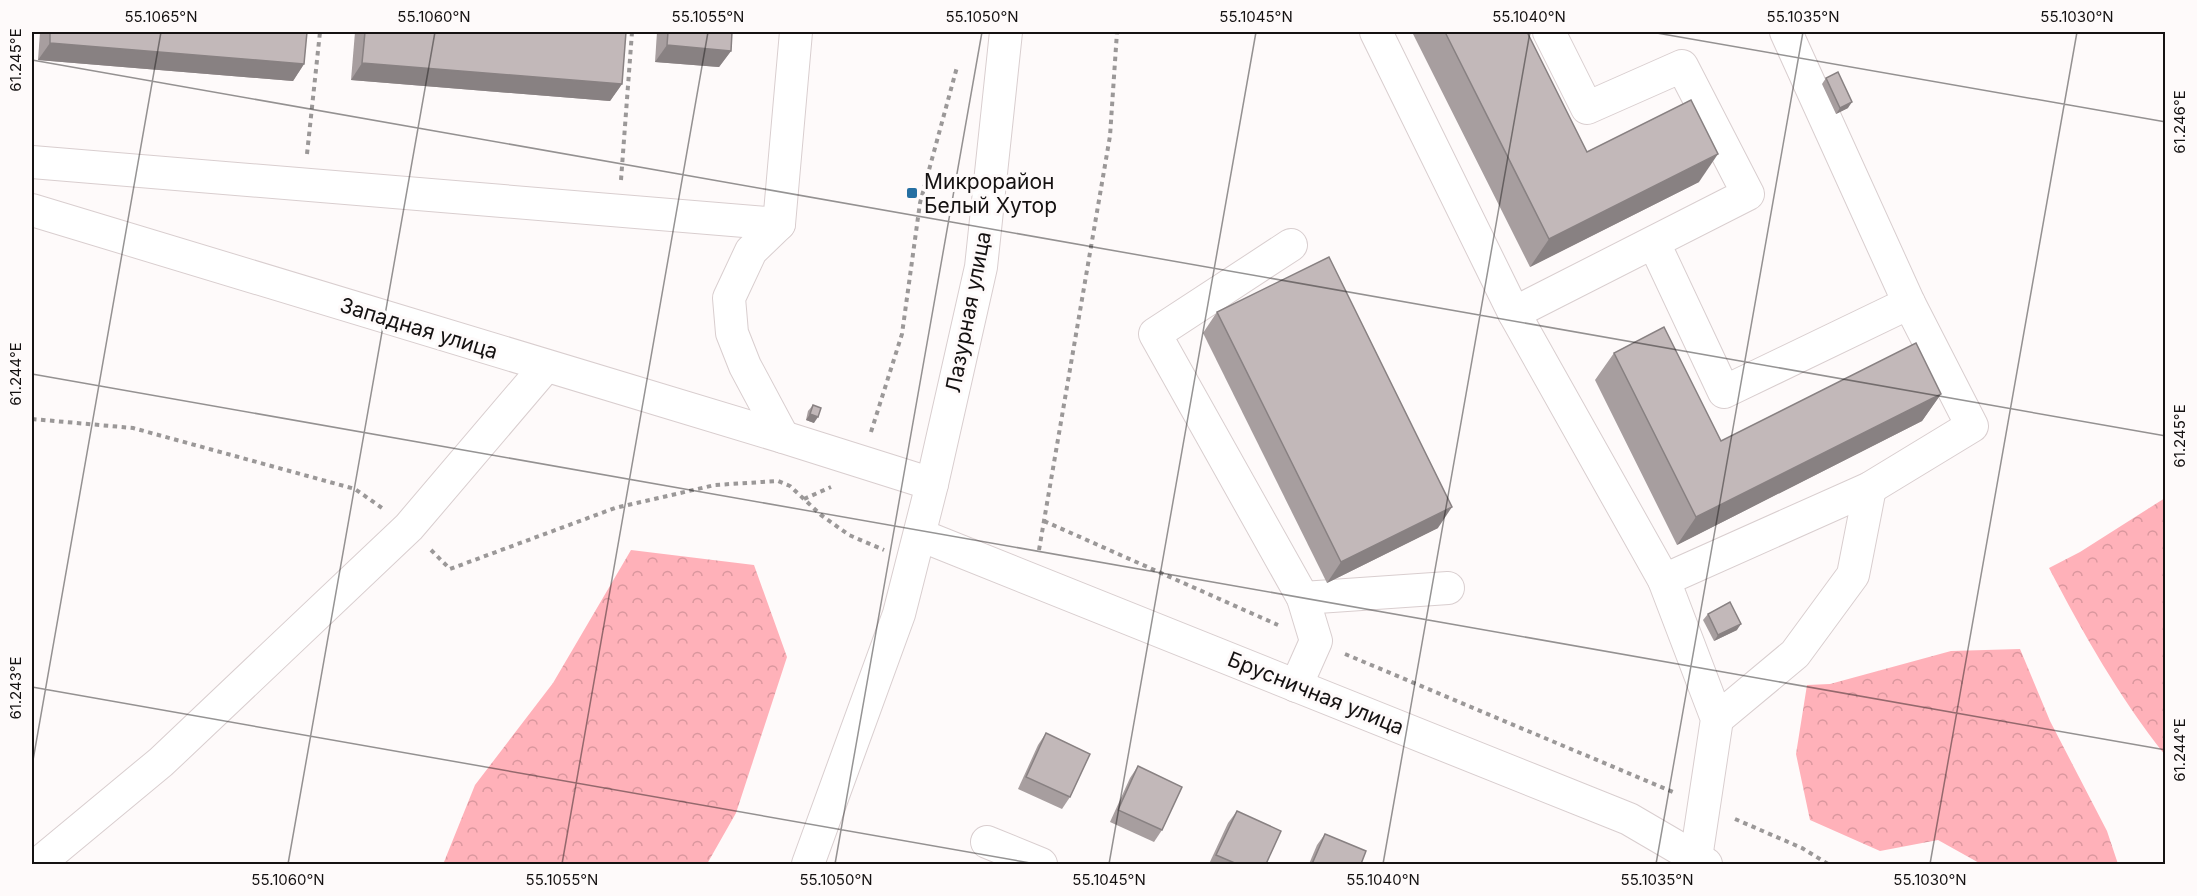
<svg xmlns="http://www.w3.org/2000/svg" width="2197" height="896" font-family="Inter,sans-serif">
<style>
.forest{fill:url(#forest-crowns)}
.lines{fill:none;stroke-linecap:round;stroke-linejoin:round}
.minor-casing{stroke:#d9cecf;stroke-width:34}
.path{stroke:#9b9898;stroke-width:4;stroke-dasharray:4.5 4.5;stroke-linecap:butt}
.minor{stroke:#fff;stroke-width:32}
.wall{fill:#a79e9f}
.shaded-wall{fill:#888182}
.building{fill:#c2b8b9;stroke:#888182;stroke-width:1.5}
.ticks{fill:none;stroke:#151212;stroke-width:1.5;stroke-opacity:0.45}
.poi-dot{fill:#256fa2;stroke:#fefafa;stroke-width:2}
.labels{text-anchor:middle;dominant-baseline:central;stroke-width:6;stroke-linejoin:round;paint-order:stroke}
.poi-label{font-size:21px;fill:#151212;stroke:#fefafa;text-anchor:start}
.street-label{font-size:21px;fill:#151212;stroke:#fefafa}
.neatline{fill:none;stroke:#151212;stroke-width:2}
.ticks-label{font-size:15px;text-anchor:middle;fill:#151212}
</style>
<defs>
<pattern id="forest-crowns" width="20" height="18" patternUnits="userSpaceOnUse" patternTransform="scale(1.5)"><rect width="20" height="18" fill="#ffb1b9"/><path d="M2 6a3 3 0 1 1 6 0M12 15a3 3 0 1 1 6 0" fill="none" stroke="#da979e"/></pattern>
</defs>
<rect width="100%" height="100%" fill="#fefafa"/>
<!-- forest -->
<g class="forest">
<path d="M2165 498V755C2119 697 2083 633 2049 568L2080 552Z"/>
<path d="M631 550 754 565 787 657 736 813 707 864H440L444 862 475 785 553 683Z"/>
<path d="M2020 649 2050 721 2107 831 2118 864H1981L1938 840 1880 851 1810 820 1796 754 1807 685 1830 684 1951 651Z"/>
</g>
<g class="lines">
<!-- minor casing -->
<g class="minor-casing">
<g id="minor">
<path d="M1376 32 1514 313 1664 580 1717 719 1696 858 1690 864"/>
<path d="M32 162 779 224"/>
<path d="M32 210 783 437 932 484"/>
<path d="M1654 243 1724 392 1909 303"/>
<path d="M1291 245 1155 334 1303 598 1316 641 1296 686"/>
<path d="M1514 313 1748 194 1682 66 1587 108 1549 32"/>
<path d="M783 437 745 366 732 333 729 298 751 251 779 224 796 32"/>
<path d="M920 535 1629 819 1706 864"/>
<path d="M1664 580 1870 488 1972 426 1909 303 1786 32"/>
<path d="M1303 598 1448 588"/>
<path d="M1717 719 1795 654 1853 575 1870 488"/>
<path d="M987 842 1041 864"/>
<path d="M38 864 161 762 409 527 546 366"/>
<path d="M808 864 899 614 932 484 981 267 1006 32"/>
</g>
</g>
<!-- path -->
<g class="path">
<path d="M307 154 320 32"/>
<path d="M621 180 632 32"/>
<path d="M32 419 133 428 355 489 382 508"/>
<path d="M871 432 902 334 920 203 957 67"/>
<path d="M804 499 831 487"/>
<path d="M1044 521 1278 625"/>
<path d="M431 550 450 569 615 508 715 485 778 481 790 486 821 515 849 535 884 550"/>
<path d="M1039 550 1110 136 1117 32"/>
<path d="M1345 654 1673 792"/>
<path d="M1735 819 1802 848 1828 864"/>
</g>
<!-- minor -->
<use href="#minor" class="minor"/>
</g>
<!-- wall -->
<g class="wall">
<path d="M40 32H307L304 64 293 81 38 60Z"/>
<path d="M355 32H626L622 84 610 101 351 80Z"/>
<path d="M657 32H732L731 51 719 67 655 62Z"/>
<path d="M1412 32H1527L1587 152 1699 182 1530 267Z"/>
<path d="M1826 78 1848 108 1836 114 1822 84Z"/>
<path d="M1217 312 1438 528 1327 583 1203 333Z"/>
<path d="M1614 353 1721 441 1941 394 1922 421 1677 545 1595 380Z"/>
<path d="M813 405 814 423 806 420 808 411Z"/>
<path d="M1708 614 1737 630 1714 641 1703 620Z"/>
<path d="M1046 733 1070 797 1062 809 1018 789 1038 745Z"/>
<path d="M1138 766 1162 830 1154 842 1110 822 1130 778Z"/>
<path d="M1237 811 1266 864H1209L1228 823Z"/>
<path d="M1325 834 1361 864H1309L1317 845Z"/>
</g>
<!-- shaded-wall -->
<g class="shaded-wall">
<path d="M50 43 304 64 293 81 38 60Z"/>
<path d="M667 45 731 51 719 67 655 62Z"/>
<path d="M362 63 622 84 610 101 351 80Z"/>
<path d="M1852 102 1848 108 1836 114 1840 108Z"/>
<path d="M1718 154 1699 182 1530 267 1549 239Z"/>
<path d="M1941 394 1922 421 1677 545 1696 517Z"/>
<path d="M810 414 818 417 814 423 806 420Z"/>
<path d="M1452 507 1438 528 1327 583 1341 562Z"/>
<path d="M1741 624 1737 630 1714 641 1718 635Z"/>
</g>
<!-- building -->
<g class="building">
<path d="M50 32H307L304 64 50 43Z"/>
<path d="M365 32H626L622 84 362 63Z"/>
<path d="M668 32H732L731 51 667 45Z"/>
<path d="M1445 32H1527L1587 152 1691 100 1718 154 1549 239Z"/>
<path d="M1838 72 1852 102 1840 108 1826 78Z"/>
<path d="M1329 257 1452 507 1341 562 1217 312Z"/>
<path d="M1664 327 1721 441 1916 343 1941 394 1696 517 1614 353Z"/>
<path d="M813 405 821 408 818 417 810 414Z"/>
<path d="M1730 602 1741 624 1718 635 1708 614Z"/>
<path d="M1046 733 1090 754 1070 797 1026 777Z"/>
<path d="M1138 766 1182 787 1162 830 1118 810Z"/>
<path d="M1237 811 1281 831 1266 864H1237L1216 855Z"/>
<path d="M1325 834 1366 851 1361 864H1312Z"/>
</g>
<!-- ticks -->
<path class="ticks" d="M1651 32 2166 122M32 60 2166 436M32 374 2166 750M32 687 1036 864M32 766 161 32M288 864 435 32M562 864 708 32M835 864 982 32M1109 864 1256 32M1383 864 1530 32M1656 864 1803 32M1930 864 2077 32"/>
<!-- markers -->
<rect class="poi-dot" x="906" y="187" width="12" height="12" rx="3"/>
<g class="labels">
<!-- poi labels -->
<g class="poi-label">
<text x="924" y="181">Микрорайон<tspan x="924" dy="24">Белый Хутор</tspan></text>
</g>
<!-- street labels -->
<g class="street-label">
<text transform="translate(968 312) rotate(-79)">Лазурная улица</text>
<text transform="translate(419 328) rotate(17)">Западная улица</text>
<text transform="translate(1316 693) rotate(22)">Брусничная улица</text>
</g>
</g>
<!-- border -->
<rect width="2197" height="896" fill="none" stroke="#fefafa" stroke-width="66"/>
<rect x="33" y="33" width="2131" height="830" class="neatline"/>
<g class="ticks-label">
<text x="161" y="22">55.1065°N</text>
<text x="434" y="22">55.1060°N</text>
<text x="708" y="22">55.1055°N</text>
<text x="982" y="22">55.1050°N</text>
<text x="1256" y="22">55.1045°N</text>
<text x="1529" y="22">55.1040°N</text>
<text x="1803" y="22">55.1035°N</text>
<text x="2077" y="22">55.1030°N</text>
<text transform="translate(16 60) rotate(-90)" y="5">61.245°E</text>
<text transform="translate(2180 122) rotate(-90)" y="5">61.246°E</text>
<text transform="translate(16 374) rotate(-90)" y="5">61.244°E</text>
<text transform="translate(2180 436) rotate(-90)" y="5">61.245°E</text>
<text transform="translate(16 688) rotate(-90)" y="5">61.243°E</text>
<text transform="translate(2180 750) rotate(-90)" y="5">61.244°E</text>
<text x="288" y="885">55.1060°N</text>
<text x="562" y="885">55.1055°N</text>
<text x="836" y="885">55.1050°N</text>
<text x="1109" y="885">55.1045°N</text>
<text x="1383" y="885">55.1040°N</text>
<text x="1657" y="885">55.1035°N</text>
<text x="1930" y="885">55.1030°N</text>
</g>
</svg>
